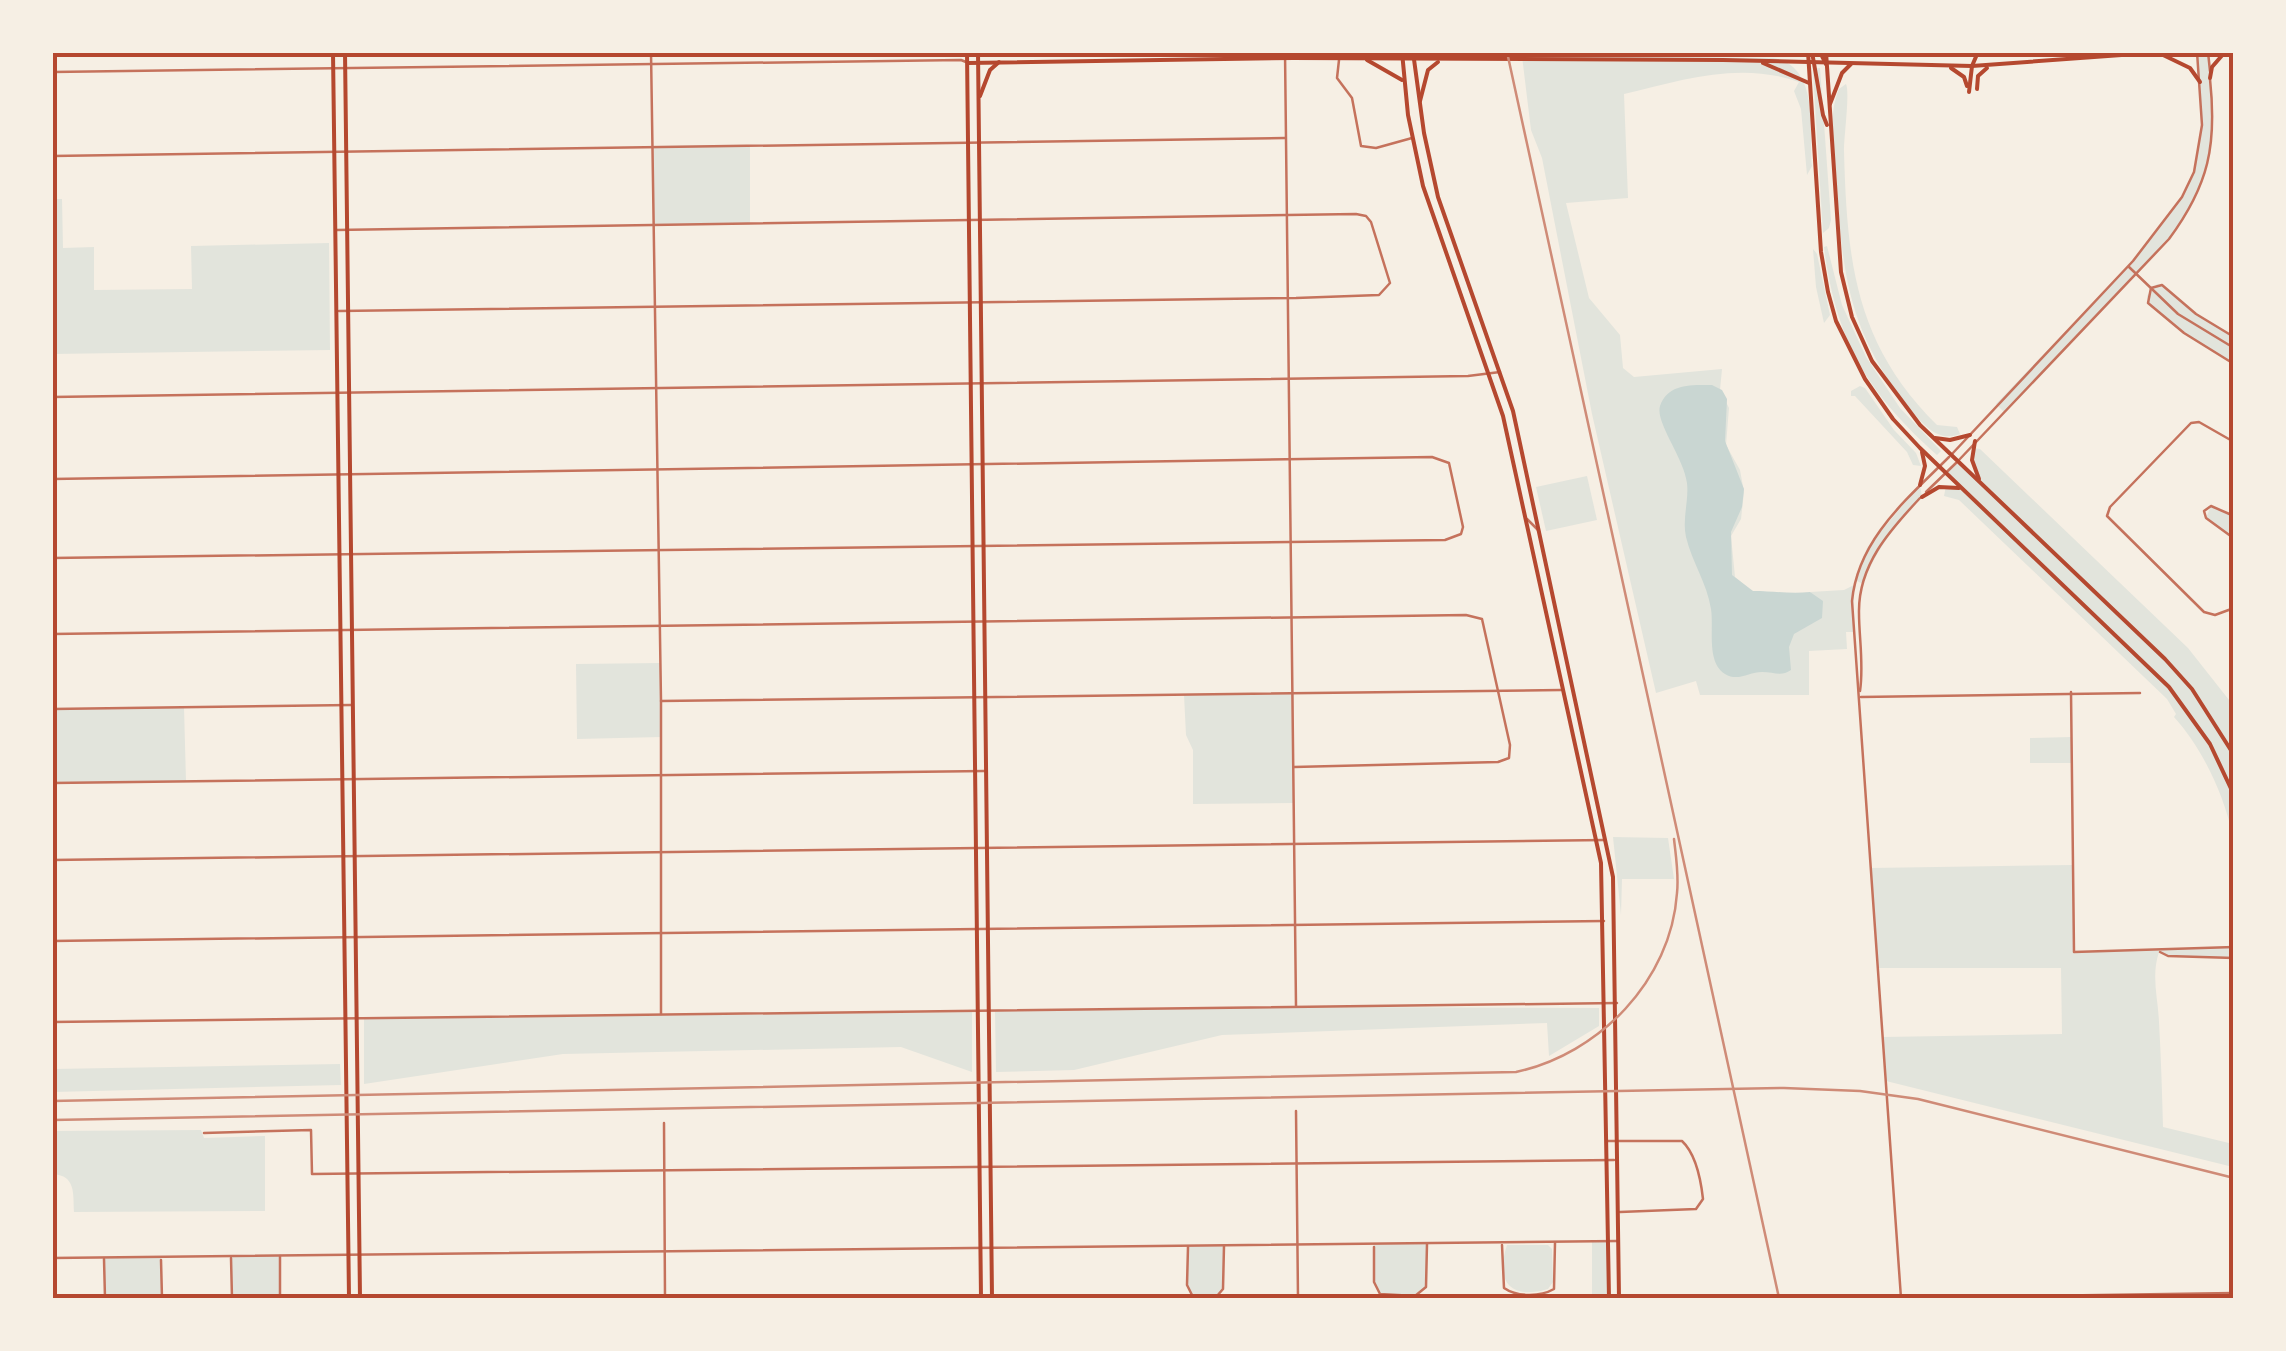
<svg xmlns="http://www.w3.org/2000/svg" width="2286" height="1351" font-family="Montserrat,sans-serif">
<style>
.green{fill:#e2e4dc}
.water{fill:#c9d6d2}
.lines{fill:none;stroke-linecap:round;stroke-linejoin:round}
.minor{stroke:#c5725c;stroke-width:2.5}
.tertiary{stroke:#c5725c;stroke-width:2.5}
.secondary{stroke:#b5482f;stroke-width:4}
.rail{stroke:#cf8b77;stroke-width:2.5}
.neatline{fill:none;stroke:#b5482f;stroke-width:4}
</style>
<rect width="100%" height="100%" fill="#f6efe4"/>
<!-- green -->
<g class="green">
<path d="M2197 53H2208C2214 132 2219 171 2169 239L2004 412 1996 404 2133 261 2182 197 2194 172 2202 126Z"/>
<path d="M1522 56 1773 58C1820 66 1809 130 1812 166L1807 175 1801 109 1794 91 1799 82C1740 61 1682 80 1624 94L1628 198 1566 203 1589 298 1620 335 1623 368 1634 377 1722 369 1720 390 1729 408 1726 445 1740 470 1744 492 1741 519 1731 536 1735 577 1752 591 1813 595 1810 592 1844 590 1854 585 1853 632H1846L1847 649 1809 651V695H1700L1696 681 1656 693 1592 414 1542 158 1531 130Z"/>
<path d="M1820 68 1831 220 1829 228 1823 233 1813 73V69Z"/>
<path d="M1846 84C1850 92 1844 136 1844 151 1847 261 1855 344 1937 425L1957 427 1960 434C1938 443 1923 424 1910 409 1846 330 1842 269 1836 172 1834 144 1828 115 1839 89Z"/>
<path d="M750 145V225H653L652 146Z"/>
<path d="M52 199H62L63 248 94 247V290L192 289 191 246 329 243 330 350 53 354Z"/>
<path d="M1827 246 1842 305 1866 357 1900 408 1941 451 1937 455C1867 392 1836 341 1824 247Z"/>
<path d="M1813 249 1817 254 1830 315 1824 323 1816 287Z"/>
<path d="M2157 284 2162 285 2196 314 2233 337V363L2184 333 2148 303 2147 296Z"/>
<path d="M1860 386 1865 388 1894 430 1916 453 1921 466 1913 465 1907 452 1855 396H1851V391Z"/>
<path d="M1973 448 1980 449 2188 648 2233 705V836C2223 792 2202 748 2174 717L2176 714 2167 699 1959 500 1944 496 1946 486 1961 489 1946 472 1957 462 1978 481 1972 460Z"/>
<path d="M1587 476 1597 520 1546 531 1536 487Z"/>
<path d="M1920 485 1922 497C1897 523 1876 549 1863 584L1855 580 1867 548Z"/>
<path d="M2211 506 2233 516V543V538L2206 518Z"/>
<path d="M660 663 661 737 577 739 576 664Z"/>
<path d="M1294 693 1293 803 1193 804V750L1186 735 1184 695Z"/>
<path d="M184 707 186 781 53 783 52 709Z"/>
<path d="M2071 737 2072 763H2030V738Z"/>
<path d="M1613 837 1668 838 1674 879H1622L1621 915Z"/>
<path d="M2073 865 2074 952 2233 947V958L2168 956 2159 952C2151 976 2158 998 2159 1022 2161 1057 2162 1092 2163 1127L2233 1144V1167L1886 1081 1883 1037 2062 1034 2061 968H1878L1871 868Z"/>
<path d="M1296 1007 1599 1008V1026L1549 1056 1547 1023 1222 1035 1074 1070 996 1072 995 1011Z"/>
<path d="M972 1012V1072L901 1047 563 1054 364 1084V1019Z"/>
<path d="M340 1064 341 1085 53 1092V1069Z"/>
<path d="M201 1130 204 1138 265 1136V1211L74 1212C73 1193 76 1176 53 1174L52 1131Z"/>
<path d="M1608 1241 1609 1298H1592V1242Z"/>
<path d="M1427 1243 1426 1287C1416 1300 1394 1297 1380 1294L1374 1282V1244Z"/>
<path d="M1188 1245 1224 1246 1223 1289 1217 1296 1200 1298 1192 1295 1187 1285Z"/>
<path d="M1507 1245H1548L1552 1249 1553 1282 1548 1289C1510 1300 1495 1282 1507 1245Z"/>
<path d="M231 1256H280V1298H232Z"/>
<path d="M161 1257 162 1298H105L104 1258Z"/>
<path d="M2234 1293 2233 1298H1901Z"/>
</g>
<!-- water -->
<path class="water" d="M1712 385 1722 390 1727 399 1725 441 1744 489 1742 507 1731 532 1732 575 1753 591C1773 591 1790 594 1810 592L1823 601 1822 618 1794 634 1789 647 1791 670C1781 677 1774 672 1762 672 1749 672 1738 682 1725 674 1706 662 1714 629 1711 609 1707 583 1692 562 1686 537 1682 519 1689 501 1687 483 1684 458 1655 422 1660 406 1668 383 1692 385 1712 385Z"/>
<g class="lines">
<!-- minor -->
<g class="minor">
<path d="M651 52 661 701V1014"/>
<path d="M1285 52 1296 1006"/>
<path d="M1339 60 1337 78 1352 98 1361 146 1376 148 1412 138"/>
<path d="M52 72 961 60 966 62"/>
<path d="M52 156 1285 138"/>
<path d="M336 230 1356 214 1366 216 1371 222 1390 283 1379 295 1296 298 339 311"/>
<path d="M2234 337 2196 314 2162 285 2151 288 2148 303 2184 333 2234 364"/>
<path d="M52 397 1468 376 1500 372"/>
<path d="M2234 442 2199 422 2191 423 2110 507 2107 516 2204 612 2215 615 2234 608"/>
<path d="M52 479 1432 457 1449 463 1463 527 1461 534 1445 540 52 558"/>
<path d="M1926 492 1956 463"/>
<path d="M2232 537 2206 518 2204 511 2211 506 2234 516"/>
<path d="M52 634 1466 615 1482 619 1510 745 1509 758 1498 762 1294 767"/>
<path d="M1860 691C1864 665 1859 638 1859 613 1858 565 1890 530 1920 498"/>
<path d="M2071 692 2074 952 2234 947"/>
<path d="M1861 697 2140 693"/>
<path d="M661 701 1561 690"/>
<path d="M52 709 351 705"/>
<path d="M52 783 985 771"/>
<path d="M52 860 1605 840"/>
<path d="M52 941 1604 921"/>
<path d="M2160 952 2168 956 2234 958"/>
<path d="M52 1022 1617 1003"/>
<path d="M1296 1111 1298 1298"/>
<path d="M664 1123 665 1298"/>
<path d="M204 1133 311 1130 312 1174 1614 1160"/>
<path d="M1607 1141H1682C1696 1154 1701 1181 1703 1199L1696 1209 1620 1212"/>
<path d="M1502 1245 1504 1288C1517 1297 1540 1297 1554 1289L1555 1243"/>
<path d="M1188 1247 1187 1285 1192 1295 1200 1298 1217 1296 1223 1289 1224 1246"/>
<path d="M1374 1247V1282L1380 1294 1415 1296 1426 1287 1427 1244"/>
<path d="M280 1256V1298"/>
<path d="M52 1258 1618 1241"/>
<path d="M231 1258 232 1298"/>
<path d="M104 1259 105 1298"/>
<path d="M161 1260 162 1298"/>
<path d="M1901 1298 1852 601C1858 539 1907 499 1949 457"/>
<path d="M1903 1298 2234 1293"/>
</g>
<!-- tertiary -->
<g class="tertiary">
<path d="M2208 52 2210 71"/>
<path d="M2129 267 2178 314 2234 348"/>
<path d="M1952 454 2133 261 2182 197 2194 172 2202 125 2197 52"/>
<path d="M1958 461 2169 239C2209 185 2217 145 2210 79"/>
<path d="M1527 519 1539 531"/>
<path d="M2234 536V543"/>
</g>
<!-- secondary -->
<g class="secondary">
<path d="M333 52 349 1298"/>
<path d="M345 52 360 1298"/>
<path d="M967 52 981 1298"/>
<path d="M978 52 992 1298"/>
<path d="M1402 52 1408 115 1423 186 1503 416 1601 863 1609 1298"/>
<path d="M1413 52 1424 133 1438 197 1513 411 1613 877 1619 1298"/>
<path d="M1808 52 1821 252 1828 292 1836 321 1865 379 1893 419 1920 448 2169 687 2210 744 2234 795"/>
<path d="M1812 52 1823 115 1827 125"/>
<path d="M1820 52 1826 64"/>
<path d="M1826 52 1841 272 1852 317 1872 361 1920 425 2165 659 2192 689 2234 755"/>
<path d="M2161 54 2190 68 2200 82"/>
<path d="M967 55 1100 52"/>
<path d="M1367 60 1402 80"/>
<path d="M968 63 1293 58 1723 60 1972 66 2163 52"/>
<path d="M1763 63 1809 83"/>
<path d="M1951 68 1964 77 1967 86"/>
<path d="M2210 78 2212 67 2225 52"/>
<path d="M1977 89 1978 76 1987 68"/>
<path d="M1969 92 1972 66 1978 52"/>
<path d="M980 96 990 70 999 62"/>
<path d="M1420 101 1428 70 1438 62"/>
<path d="M1830 104 1842 73 1851 64"/>
<path d="M1935 438 1950 440 1970 435"/>
<path d="M1975 441 1972 460 1979 479"/>
<path d="M1920 485 1925 466 1922 452"/>
<path d="M1922 497 1939 487 1959 488"/>
</g>
<!-- rail -->
<g class="rail">
<path d="M1507 52 1779 1298"/>
<path d="M52 1101 1516 1072C1599 1054 1671 981 1677 893 1679 875 1676 857 1674 839"/>
<path d="M52 1120 1784 1088 1860 1091 1918 1099 2234 1178"/>
</g>
</g>
<!-- border -->
<rect width="2286" height="1351" fill="none" stroke="#f6efe4" stroke-width="110"/>
<rect x="55" y="55" width="2176" height="1241" class="neatline"/>
</svg>
